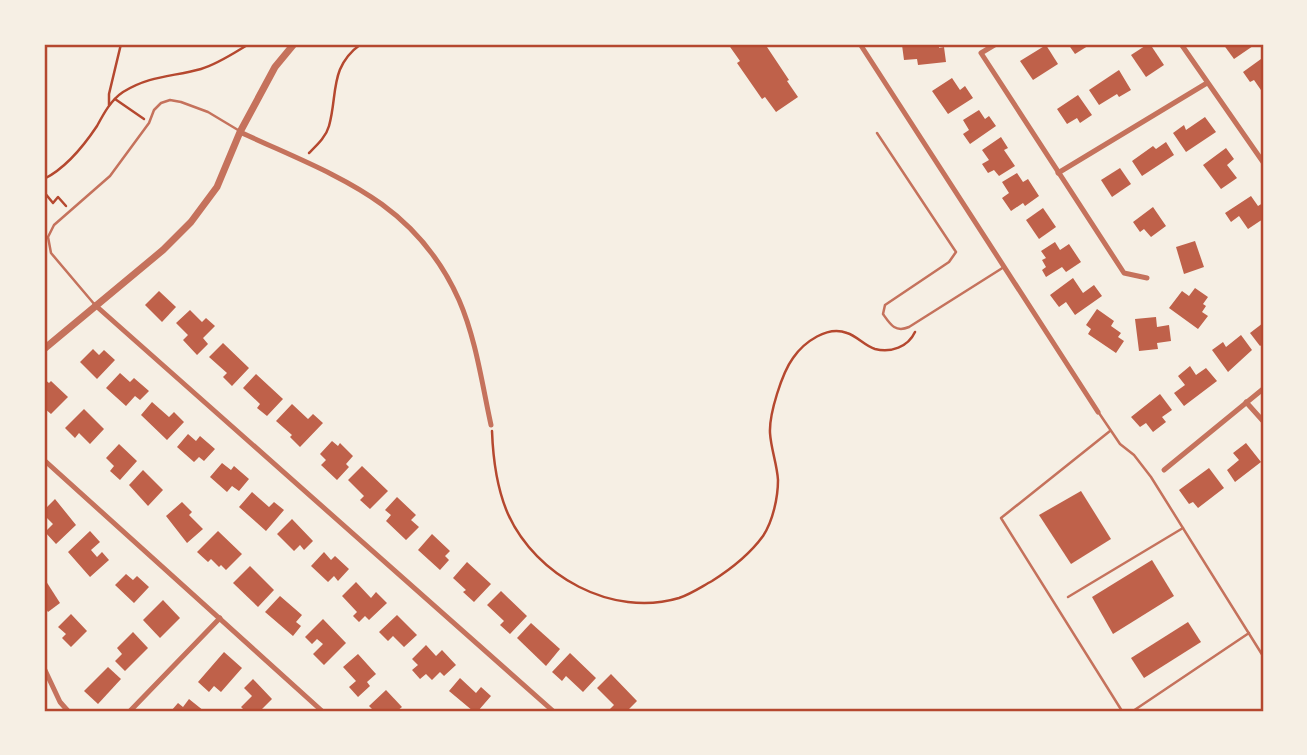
<svg xmlns="http://www.w3.org/2000/svg" width="1307" height="755" font-family="Montserrat,sans-serif">
<style>
.building{fill:#bf614a}
.lines{fill:none;stroke-linecap:round;stroke-linejoin:round}
.path{stroke:#b5482f;stroke-width:2.5}
.service{stroke:#c5725c;stroke-width:2.5}
.minor{stroke:#c5725c;stroke-width:5}
.tertiary{stroke:#c5725c;stroke-width:7}
.neatline{fill:none;stroke:#b5482f;stroke-width:2.5}
</style>
<rect width="100%" height="100%" fill="#f6efe4"/>
<!-- building -->
<g class="building">
<path d="M728 44H765L789 80 787 81 798 97 776 112 765 97 762 99 737 63 740 61Z"/>
<path d="M939 44V48L944 47 946 62 918 65 917 59 904 60 902 45Z"/>
<path d="M1068 44H1091L1075 54Z"/>
<path d="M1148 44H1150L1164 65 1146 77 1131 55Z"/>
<path d="M1223 44H1251L1253 46 1234 59Z"/>
<path d="M1046 45 1058 64 1033 80 1020 61Z"/>
<path d="M1261 59 1263 62V93L1254 80 1250 82 1243 72Z"/>
<path d="M1119 70 1131 90 1119 97 1117 94 1099 105 1089 90Z"/>
<path d="M952 78 960 90 965 86 973 98 948 114 932 91Z"/>
<path d="M1078 95 1092 115 1080 123 1077 118 1067 124 1057 109Z"/>
<path d="M979 110 985 119 989 116 996 126 970 144 963 134 969 130 963 120Z"/>
<path d="M1205 117 1216 132 1186 152 1173 133 1184 125 1186 130Z"/>
<path d="M1001 137 1008 148 1004 150 1015 166 999 176 994 170 988 173 982 164 989 160 982 150Z"/>
<path d="M1166 142 1174 155 1142 176 1132 161 1153 146 1156 149Z"/>
<path d="M1226 148 1234 159 1227 165 1237 178 1221 189 1203 165Z"/>
<path d="M1120 168 1131 184 1112 197 1101 180Z"/>
<path d="M1017 173 1023 182 1028 179 1039 196 1025 206 1023 203 1011 211 1002 198 1009 193 1002 182Z"/>
<path d="M1251 196 1258 206 1263 203V219L1248 229 1239 216 1231 222 1225 213Z"/>
<path d="M1153 207 1166 226 1151 237 1144 229 1140 232 1133 222Z"/>
<path d="M1043 208 1056 227 1039 239 1026 220Z"/>
<path d="M1195 241 1204 267 1184 274 1176 247Z"/>
<path d="M1055 242 1060 250 1069 244 1081 262 1066 272 1062 267 1046 277 1042 270 1046 267 1042 260 1046 258 1041 251Z"/>
<path d="M1073 278 1083 293 1094 285 1102 296 1075 315 1066 302 1059 307 1050 295Z"/>
<path d="M1195 288 1208 297 1203 304 1206 306 1202 312 1208 316 1198 329 1169 308 1182 291 1189 296Z"/>
<path d="M159 291 176 307 162 322 145 305Z"/>
<path d="M1097 309 1114 321 1111 326 1121 333 1118 337 1124 341 1116 353 1088 334 1091 329 1086 325Z"/>
<path d="M190 310 202 322 206 318 215 326 203 338 208 344 197 355 183 340 188 335 176 323Z"/>
<path d="M1156 317 1157 327 1169 325 1171 341 1157 343 1158 349 1139 351 1135 319Z"/>
<path d="M1263 323V344L1260 346 1250 333Z"/>
<path d="M1241 335 1252 350 1228 372 1212 350 1223 342 1226 347Z"/>
<path d="M223 343 249 368 232 386 223 377 227 373 209 357Z"/>
<path d="M93 349 99 355 104 350 115 360 97 379 80 362Z"/>
<path d="M1190 366 1196 375 1206 368 1217 381 1184 406 1174 393 1185 385 1178 376Z"/>
<path d="M120 373 130 382 134 378 149 391 140 400 135 396 126 406 106 388Z"/>
<path d="M256 374 283 399 267 416 257 408 260 404 243 388Z"/>
<path d="M44 379 49 383 51 381 68 397 51 414 44 408Z"/>
<path d="M1160 394 1172 410 1162 417 1166 422 1153 432 1146 423 1140 427 1131 417Z"/>
<path d="M152 402 169 417 174 412 184 422 167 440 141 415Z"/>
<path d="M292 404 308 419 313 414 323 423 300 447 290 437 292 435 276 421Z"/>
<path d="M84 409 104 429 90 444 79 433 75 438 65 428Z"/>
<path d="M188 434 196 441 200 436 215 449 204 461 199 457 194 462 177 447Z"/>
<path d="M332 441 338 446 340 443 353 456 346 464 349 467 337 480 321 465 326 460 320 454Z"/>
<path d="M1246 443 1261 462 1235 482 1227 470 1239 460 1233 453Z"/>
<path d="M119 444 137 461 120 480 110 471 114 466 106 458Z"/>
<path d="M222 463 231 470 234 466 249 479 239 491 232 486 227 492 210 477Z"/>
<path d="M362 466 388 491 370 509 360 500 364 496 348 480Z"/>
<path d="M1209 468 1224 488 1198 508 1193 502 1189 504 1179 490Z"/>
<path d="M143 470 163 490 148 506 129 485Z"/>
<path d="M1081 491 1111 539 1071 564 1039 515Z"/>
<path d="M252 492 269 507 274 502 284 510 266 531 239 507Z"/>
<path d="M397 497 416 515 411 520 419 527 406 540 386 521 391 515 385 510Z"/>
<path d="M55 499 76 525 56 544 45 532 53 524 44 515V510Z"/>
<path d="M182 502 192 512 189 515 203 529 187 543 166 516Z"/>
<path d="M292 519 313 541 304 550 300 545 294 551 277 534Z"/>
<path d="M90 531 100 542 91 550 97 557 102 552 109 560 90 577 68 552Z"/>
<path d="M218 531 242 554 226 570 221 565 219 567 211 559 208 562 197 552Z"/>
<path d="M432 534 450 551 445 556 449 560 440 570 418 550Z"/>
<path d="M324 552 331 560 335 556 349 569 338 581 334 576 328 582 311 566Z"/>
<path d="M1152 560 1174 596 1113 634 1092 597Z"/>
<path d="M467 562 491 584 474 602 463 592 466 590 453 578Z"/>
<path d="M250 566 274 590 258 607 233 583Z"/>
<path d="M126 574 133 580 137 576 149 587 134 603 115 585Z"/>
<path d="M44 578 60 603 48 612 44 606Z"/>
<path d="M356 582 371 598 376 592 387 603 369 620 365 616 359 622 353 616 357 612 342 596Z"/>
<path d="M501 591 527 616 510 634 500 625 504 621 487 605Z"/>
<path d="M280 596 302 615 296 622 301 626 293 636 265 612Z"/>
<path d="M163 600 180 618 160 638 143 620Z"/>
<path d="M71 614 87 631 71 647 62 638 66 634 58 627Z"/>
<path d="M397 615 417 635 404 647 393 636 388 641 379 632Z"/>
<path d="M323 619 346 643 324 665 313 654 323 644 317 639 312 644 305 637Z"/>
<path d="M1188 622 1201 642 1144 678 1131 658Z"/>
<path d="M531 623 560 649 546 666 517 638Z"/>
<path d="M133 632 148 648 125 671 115 661 122 654 117 648Z"/>
<path d="M426 645 436 656 442 650 456 665 444 676 440 672 432 680 426 674 420 679 412 670 418 665 412 659Z"/>
<path d="M224 652 242 668 221 692 214 686 209 692 198 682Z"/>
<path d="M570 653 596 678 583 692 566 676 562 681 552 672Z"/>
<path d="M358 654 376 674 367 682 370 686 358 697 349 687 356 681 343 667Z"/>
<path d="M108 667 121 679 98 704 84 691Z"/>
<path d="M611 674 637 701 627 711H613L610 709 614 705 597 688Z"/>
<path d="M460 678 476 693 481 687 491 696 478 711H473L449 691Z"/>
<path d="M253 679 272 699 260 711H245L241 707 252 696 244 688Z"/>
<path d="M386 690 402 707 397 711H374L369 706Z"/>
<path d="M189 699 204 711H171L178 703 183 707Z"/>
</g>
<g class="lines">
<!-- path -->
<g class="path">
<path d="M115 99 144 119"/>
<path d="M44 105 45 44"/>
<path d="M109 105V94L121 44"/>
<path d="M309 153C317 145 326 137 329 126 338 94 329 67 361 44"/>
<path d="M44 179C66 168 83 147 97 126 104 113 111 100 123 92 151 75 172 77 201 69 218 64 234 53 249 44"/>
<path d="M44 192 53 203 58 197 66 206"/>
<path d="M492 431C493 458 497 489 508 514 536 576 612 618 679 598 691 594 701 587 712 581 731 569 750 554 763 536 773 521 778 497 778 480 777 464 771 449 770 433 769 414 782 373 793 358 804 342 828 325 847 333 857 336 865 346 875 349 891 353 908 347 915 332"/>
</g>
<!-- service -->
<g class="service">
<path d="M877 133 956 252 949 262 885 305 883 314C890 324 895 333 909 327L1004 267"/>
<path d="M95 305 51 253 48 237 54 225 110 176 149 123 154 110 161 103 170 100 181 102 208 112 238 130"/>
<path d="M1099 413 1120 444 1134 455 1151 477 1263 656"/>
<path d="M1110 431 1001 518 1122 711"/>
<path d="M1068 597 1183 528"/>
<path d="M1133 711 1249 633"/>
</g>
<!-- minor -->
<g class="minor">
<path d="M860 44 1098 412"/>
<path d="M996 44 981 53 1124 273 1147 278"/>
<path d="M1181 44 1263 162"/>
<path d="M240 132C332 175 414 199 459 300 476 339 482 384 491 425"/>
<path d="M1058 173 1207 83"/>
<path d="M95 305 553 711"/>
<path d="M1246 402 1263 421"/>
<path d="M44 460 322 711"/>
<path d="M1164 470 1263 389"/>
<path d="M44 668 60 702 68 711"/>
<path d="M130 711 220 618"/>
</g>
<!-- tertiary -->
<path class="tertiary" d="M44 349 163 250 191 222 217 187 240 132 275 67 294 44"/>
</g>
<!-- border -->
<rect width="1307" height="755" fill="none" stroke="#f6efe4" stroke-width="91"/>
<rect x="46" y="46" width="1216" height="664" class="neatline"/>
</svg>
